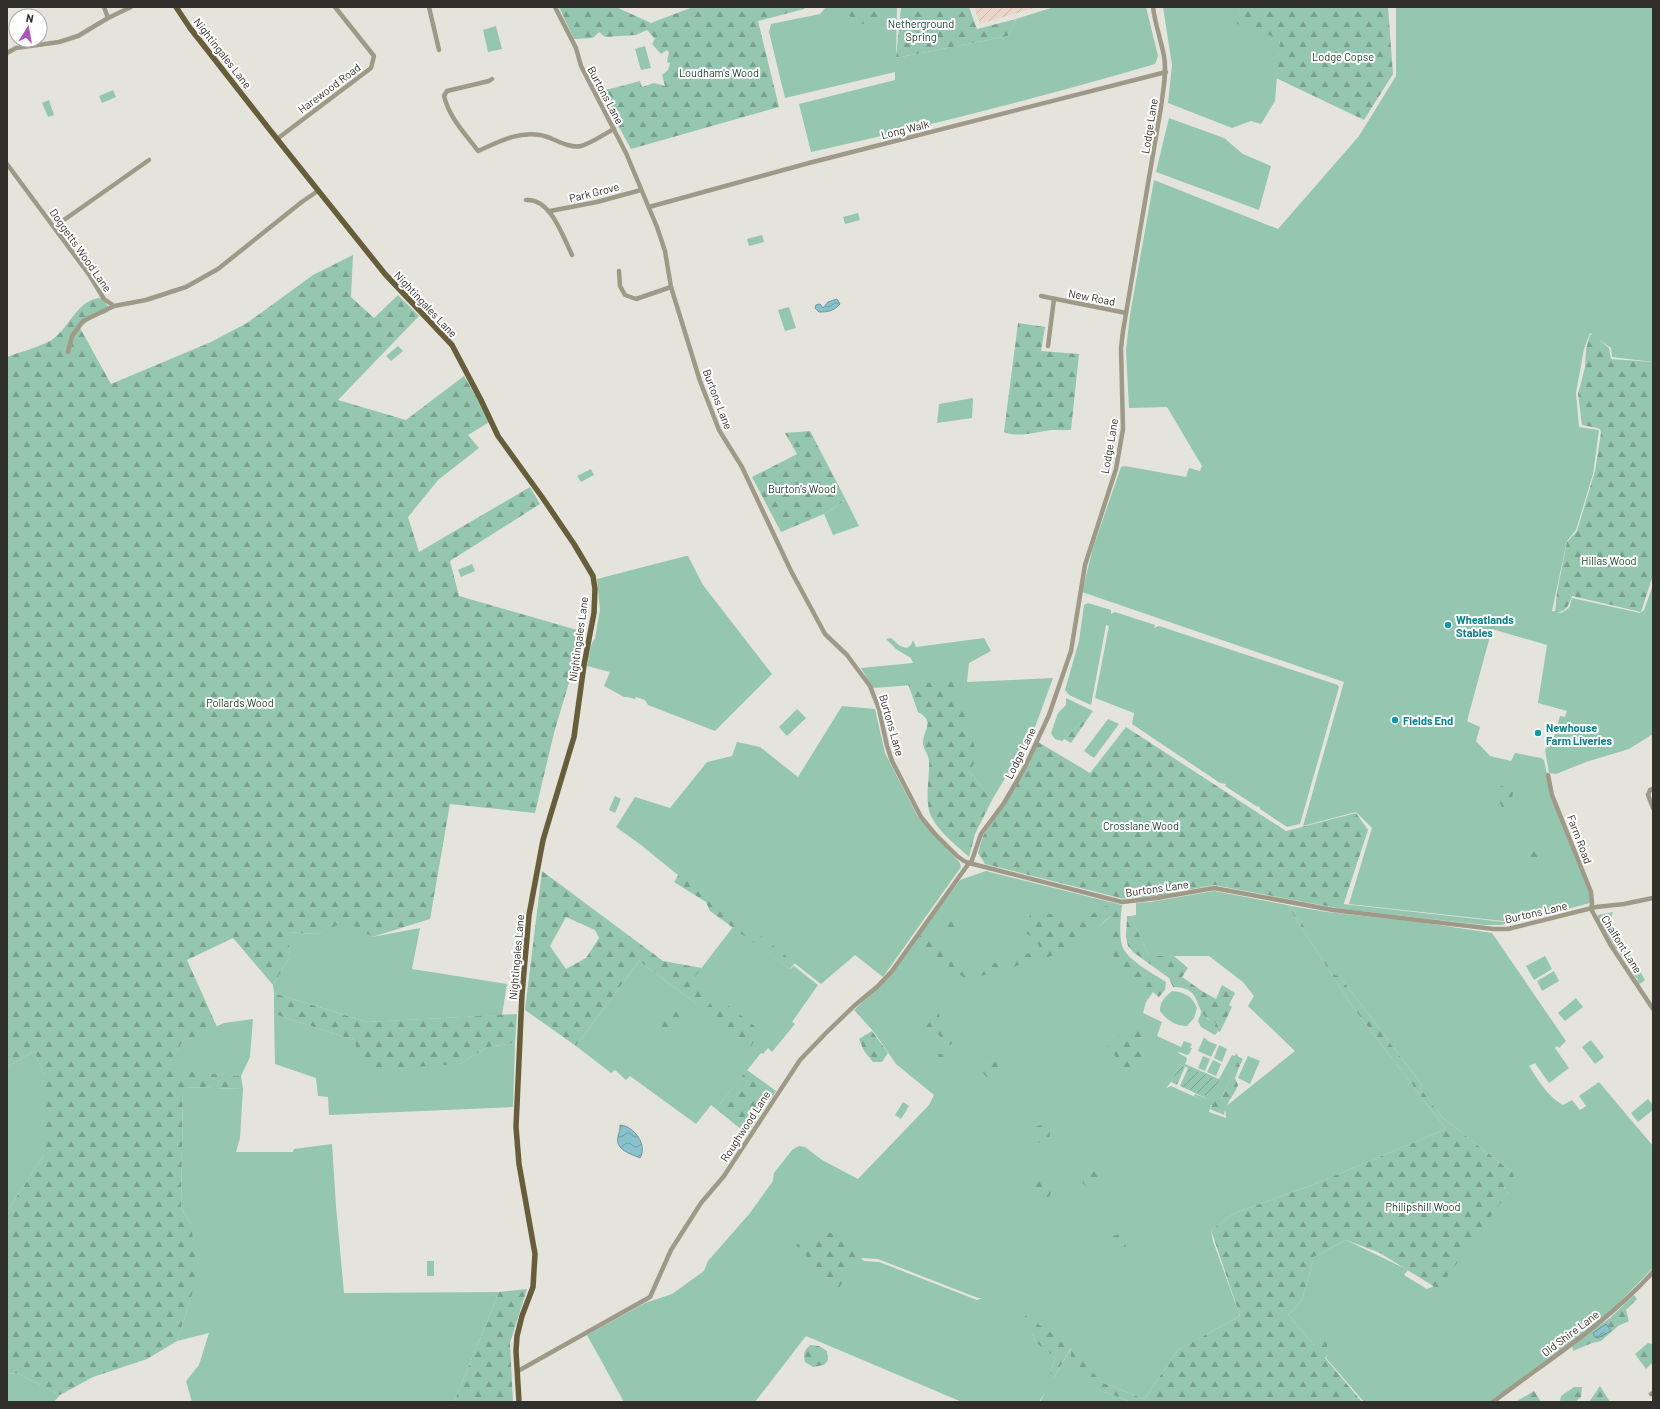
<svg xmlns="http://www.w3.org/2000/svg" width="1660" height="1409" font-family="Barlow,sans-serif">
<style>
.industrial{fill:url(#industrial-furrows)}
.grass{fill:#95c6af;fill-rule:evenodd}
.forest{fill:url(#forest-firs);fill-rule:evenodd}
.garden{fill:url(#garden-furrows)}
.water{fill:url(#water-waves);stroke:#6e969c}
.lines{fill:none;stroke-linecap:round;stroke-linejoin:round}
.minor{stroke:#9f9a87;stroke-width:4.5}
.major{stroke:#675d3b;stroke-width:5.5}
.culture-dot{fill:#0f9aa8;stroke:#fff;stroke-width:1.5}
.labels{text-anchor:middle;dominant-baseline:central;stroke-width:4;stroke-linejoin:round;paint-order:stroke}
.park-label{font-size:11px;fill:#143d2d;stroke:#fff}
.street-label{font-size:11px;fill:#302f2c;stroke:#fff}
.culture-label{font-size:11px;font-weight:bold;fill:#0d838f;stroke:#fff;text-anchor:start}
</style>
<defs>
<pattern id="industrial-furrows" width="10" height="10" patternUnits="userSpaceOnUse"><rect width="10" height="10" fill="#ebd5c8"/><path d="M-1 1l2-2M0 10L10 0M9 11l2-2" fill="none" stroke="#cab7ac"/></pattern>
<pattern id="forest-firs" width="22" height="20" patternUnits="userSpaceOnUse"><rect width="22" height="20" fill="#95c6af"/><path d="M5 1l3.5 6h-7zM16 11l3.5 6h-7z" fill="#7aa18f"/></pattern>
<pattern id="garden-furrows" width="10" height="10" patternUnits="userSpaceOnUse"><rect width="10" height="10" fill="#95c6af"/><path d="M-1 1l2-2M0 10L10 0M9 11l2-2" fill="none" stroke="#7aa18f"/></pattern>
<pattern id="water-waves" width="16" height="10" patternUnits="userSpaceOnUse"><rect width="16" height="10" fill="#89c2cc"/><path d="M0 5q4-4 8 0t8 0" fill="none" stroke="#709ea6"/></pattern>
</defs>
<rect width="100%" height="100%" fill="#e5e4dc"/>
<!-- industrial -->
<path class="industrial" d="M974 7H1038L980 24Z"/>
<!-- grass -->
<g class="grass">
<path d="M826 7H897L896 58 1008 36 1016 19 1054 7H1146L1158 56 1155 64C1042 97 927 126 811 152L799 104 895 80V72L785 98 769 32 771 24 820 14Z"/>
<path d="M1163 7H1239L1238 24 1280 38 1275 101 1261 124 1251 121 1232 128 1168 103 1172 65Z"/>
<path d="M1396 7H1653V362L1612 357 1611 348 1590 333 1584 349 1576 393 1579 427 1599 430 1593 474 1576 530 1567 541 1552 611 1561 613 1569 608 1572 598 1640 613 1644 610 1653 585V734L1629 749 1586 762 1556 774 1549 773 1545 750 1554 737 1560 716 1565 717 1567 711 1538 703 1547 645 1492 629 1467 721 1480 727 1476 741 1490 756 1511 761 1515 753 1541 758 1544 760 1551 795 1590 893V903L1556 912 1512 922 1349 904 1372 828 1356 812 1303 826 1344 682 1082 592 1093 548 1121 467 1125 466 1186 477 1189 468 1200 471 1202 466 1167 407 1129 408 1126 350 1130 315 1154 180 1278 229 1359 136 1396 76Z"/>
<path d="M496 26 502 49 488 52 483 30Z"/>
<path d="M645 46 651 68 641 70 635 49Z"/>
<path d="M113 90 116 97 102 103 99 96Z"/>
<path d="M49 100 54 115 48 117 42 103Z"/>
<path d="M1169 118 1224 138 1243 154 1271 166 1259 210 1156 172Z"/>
<path d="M858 213 860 220 845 224 843 217Z"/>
<path d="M762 235 764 242 749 246 747 239Z"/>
<path d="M789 307 796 328 785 331 778 310Z"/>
<path d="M398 346 403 351 391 361 386 356Z"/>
<path d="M973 398 972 418 937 423 939 404Z"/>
<path d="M591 469 594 475 581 482 577 476Z"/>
<path d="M846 500 859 526 833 535 824 514Z"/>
<path d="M686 556H688L703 585 772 674 715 731 648 705 645 700 636 697 635 699 627 697H624L604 686 610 672 587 666 591 645 595 638 600 610 597 579Z"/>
<path d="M472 564 475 571 461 577 458 570Z"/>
<path d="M1088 603 1111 610V614L1115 612 1155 625 1154 628 1159 626 1338 685 1339 687 1300 824 1287 827 1260 809V807L1256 806 1225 786 1226 784 1220 783 1132 724 1134 713 1095 698 1109 626 1106 625 1091 705 1069 695 1065 690 1079 641 1084 605Z"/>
<path d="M891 638 900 646 907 648 911 645 913 640 916 647 984 638 991 651 969 663 967 682 1053 678 1034 730 992 800 969 771 953 682 873 688 861 668 913 663 911 658 896 649 886 639Z"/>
<path d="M1066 698 1093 711 1062 741 1055 739 1051 733 1058 713 1066 705Z"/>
<path d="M842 706 875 709 885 753 918 817 960 863 961 867 883 977 855 955 821 984 719 904 716 906 641 845 616 827 635 797 670 808 707 762 732 756 737 742 760 747 798 777Z"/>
<path d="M797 709 806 718 787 736 779 727Z"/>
<path d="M1108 719 1119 724 1094 758 1084 751Z"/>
<path d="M615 796 621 799 615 813 609 810Z"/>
<path d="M986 871 1122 905 1093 932 1111 916 1107 940 1153 992 1146 1002 1143 1013 1162 1022 1157 1036 1181 1047 1184 1041 1192 1044 1190 1048H1192L1189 1054 1187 1055 1179 1052 1178 1053 1186 1057 1187 1060 1185 1064 1219 1079 1232 1055 1235 1056 1236 1053 1239 1057 1243 1059 1240 1065 1238 1062 1221 1099 1213 1105H1211L1209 1112 1226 1118 1225 1107 1295 1051 1248 1006 1254 996 1243 982 1209 956H1149L1131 916 1136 915V903L1150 902 1214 891 1287 905 1352 1006 1446 1129 1312 1185 1235 1213 1211 1230 1213 1241 1240 1316 1178 1350 1144 1399 1101 1382 1072 1348 1096 1389 1132 1402H1040L1045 1392 1039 1402H962L806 1336 755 1402H624L587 1335 645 1303 672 1294 704 1271 708 1261 750 1213 773 1181 774 1173 792 1150 799 1146 805 1147 822 1160 858 1179 929 1105 934 1095 896 1064 874 1032 854 1010 878 988 960 880ZM1179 1064 1188 1068 1180 1086 1210 1100 1195 1094 1194 1096 1202 1100 1171 1086 1166 1088 1171 1082ZM861 1258 878 1259 978 1298H982L977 1300 879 1262 864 1261ZM1032 1334 1072 1347 1054 1377 1050 1373 1056 1358 1035 1342Z"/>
<path d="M1343 904 1513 923 1500 925H1484L1342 909Z"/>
<path d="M1291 906 1327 912 1419 922 1492 933 1566 1041 1559 1048 1557 1046 1555 1048 1569 1068 1549 1083 1535 1063 1529 1066C1539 1081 1547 1096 1563 1105L1572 1100 1580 1110 1586 1106 1579 1096 1599 1082 1653 1146V1268L1602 1320 1490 1402H1364L1326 1358 1328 1355 1314 1345 1288 1315 1302 1300 1314 1257 1346 1240 1408 1270 1404 1275 1427 1289 1434 1286 1508 1193 1504 1189 1512 1172 1443 1118 1420 1088 1422 1085 1340 977 1335 976Z"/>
<path d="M1613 912 1609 924 1623 946 1616 949 1597 918 1598 915Z"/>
<path d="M347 920 372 937 420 928 412 969 507 984 502 1015 367 1022 274 993 273 985 290 957 287 932 317 934Z"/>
<path d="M733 927 790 969 794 966 818 985 792 1022 795 1024 772 1052 768 1048 763 1054 761 1053 716 1109 711 1105 696 1124 630 1076 626 1080 615 1070 611 1073 576 1046 639 961 697 1004 693 979Z"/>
<path d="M1625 947 1636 964 1630 968 1619 952Z"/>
<path d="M1545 956 1552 969 1534 980 1526 966Z"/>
<path d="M1637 966 1645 980 1640 984 1637 981 1638 979 1636 978 1632 972Z"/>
<path d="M1554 971 1559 981 1542 991 1537 981Z"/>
<path d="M1172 991C1185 992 1193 997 1197 1008L1194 1018 1187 1026C1175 1026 1167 1020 1160 1011 1160 1001 1165 997 1172 991Z"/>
<path d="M1576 998 1583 1007 1565 1021 1558 1013Z"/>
<path d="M1202 1011 1207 1019 1216 1023 1214 1029 1218 1031 1215 1035 1201 1027 1198 1021Z"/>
<path d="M274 1014 354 1040 459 1064 488 1047 515 1043 513 1107 329 1115 328 1097 318 1096 316 1078 275 1064Z"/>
<path d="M253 1019 250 1057 241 1076 164 1071 183 1041 224 1023Z"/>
<path d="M1204 1037 1208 1041 1217 1045 1211 1057 1198 1051Z"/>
<path d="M1591 1040 1604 1057 1595 1064 1582 1047Z"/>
<path d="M1219 1045 1227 1049 1222 1062 1214 1058Z"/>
<path d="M34 1051 44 1074V1155L7 1211V1067Z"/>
<path d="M1203 1056 1210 1059 1205 1071 1198 1068Z"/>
<path d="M1248 1056 1260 1061 1250 1084 1238 1078Z"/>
<path d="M1213 1060 1221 1064 1216 1076 1207 1072Z"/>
<path d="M183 1087 243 1089 240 1138 236 1152H293L294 1149 332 1144 336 1206 344 1293 499 1292 454 1402H192L186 1381 199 1365 209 1333 177 1341 192 1295 191 1224 181 1208Z"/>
<path d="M1648 1099 1653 1105V1110L1638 1122 1631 1113Z"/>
<path d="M903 1102 909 1106 901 1119 895 1115Z"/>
<rect x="427" y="1261" width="7" height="15"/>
<path d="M17 1373 60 1395 54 1402H7V1374Z"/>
</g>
<!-- forest -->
<g class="forest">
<path d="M559 7H616L651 23 693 7H806L804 9 758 21 779 107 631 149 599 91 614 88 640 81 642 87 654 83 665 86 662 75 668 70 670 63 667 62 669 52 667 50 661 54 652 44 655 39 647 30 636 35 605 37 599 32 593 38 574 39Z"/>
<path d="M842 7H893L886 19 857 25Z"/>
<path d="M901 7H969L977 29 1016 19 1008 36 896 58Z"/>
<path d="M1239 7H1388L1393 74 1364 120 1276 78 1280 39 1237 24Z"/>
<path d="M353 255 351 297 374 318 398 295 419 316 338 400 406 420 464 376 491 421 468 435 479 448 438 480 408 517 419 552 530 487 540 504 450 561 459 596 584 632 554 733 535 813 450 804 430 919 372 937 347 921 317 934 288 932 290 957 273 985 233 938 187 960 217 1027 183 1041 165 1070 241 1076 243 1089 183 1087 181 1208 191 1224 196 1264 192 1295 177 1341 147 1359 93 1377 60 1395 17 1373 7 1374V1211L44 1155V1074L34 1051 7 1067V357C18 353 45 345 53 339 70 327 78 298 102 298L108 306V312L90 319 80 328 111 384 211 342 247 323 313 275Z"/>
<path d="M1018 323 1045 327 1041 351 1079 354 1071 430C1065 430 1058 430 1052 430 1036 432 1019 438 1004 432Z"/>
<path d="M1593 334 1609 348 1611 359 1653 362V575L1641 612 1572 596C1569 605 1566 613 1555 612L1557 592 1567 542 1577 531 1595 471 1601 433 1600 429 1597 428 1582 425 1578 394 1585 367 1586 349 1590 335Z"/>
<path d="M810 431 846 500 824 514 781 532 752 477 797 454 785 433Z"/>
<path d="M953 681 978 757 969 771 992 800 975 834 969 857C957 846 938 831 931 816 924 800 930 777 929 761 929 755 923 749 923 743 923 729 936 722 918 712L908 684Z"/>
<path d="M1093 711 1071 743 1064 739Z"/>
<path d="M1126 727 1286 831 1356 813 1368 830 1342 909 1214 885 1155 896 1124 899 985 864 978 853 983 836 1027 768 1038 742 1090 773Z"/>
<path d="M1501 786 1513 790 1512 802 1504 810 1495 796Z"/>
<path d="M1538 841 1542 849 1532 865 1523 848Z"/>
<path d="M542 871 663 961 702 968 693 979 708 990 697 1004 639 961 576 1046 525 1010ZM566 917 595 930 599 938 586 958 566 969 550 946Z"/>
<path d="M680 872 795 963 790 969 710 911 706 902 674 882Z"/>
<path d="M1122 905C1121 917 1118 936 1123 948 1129 961 1154 974 1166 982L1165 990 1159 997C1144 984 1109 961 1107 941 1106 933 1110 924 1110 916L1085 939 1062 953 967 980 917 941 921 934 969 970 1041 950 1035 939 1023 931 1032 911C1055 914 1062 914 1075 934L1081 924 1101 907Z"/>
<path d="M1287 905 1291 906 1335 975 1340 977 1422 1085 1420 1088 1443 1118 1512 1172 1514 1176 1504 1188 1508 1193 1438 1289 1380 1253 1346 1240 1314 1257 1302 1300 1288 1315 1314 1345 1324 1339 1327 1344 1328 1355 1325 1358 1362 1402H1132L1096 1389 1071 1360V1348L1054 1377 1050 1373 1056 1358 1035 1342 1032 1334 1018 1323 1023 1314 1072 1347 1101 1382 1144 1399 1178 1350 1240 1316 1211 1230 1235 1213 1312 1185 1446 1129 1352 1006Z"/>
<circle cx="950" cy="922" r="9"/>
<path d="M1127 916H1131L1149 956H1174L1188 968 1182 977 1202 991 1216 999 1222 985 1235 993 1229 1005 1232 1007 1220 1032 1214 1029 1216 1023C1214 1022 1210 1021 1208 1019 1192 1006 1203 988 1173 987L1169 978 1133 952 1128 946 1126 937Z"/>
<path d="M274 993 367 1022 517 1014 515 1043 488 1047 459 1064 364 1070 354 1040 274 1014Z"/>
<path d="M717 997 762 1032 751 1046 704 1010Z"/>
<path d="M669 1011 679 1012 686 1016 668 1035 657 1024Z"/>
<path d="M939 1011 940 1027 954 1042 950 1045 933 1030 923 1037 920 1034Z"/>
<path d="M1133 1025 1147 1040 1140 1068 1125 1069 1107 1046Z"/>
<path d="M872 1031 888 1053 882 1062H873L864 1051 859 1039Z"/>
<path d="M938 1054H948L949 1065H938Z"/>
<path d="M987 1056 998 1062C998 1070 996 1075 989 1080 980 1070 980 1067 987 1056Z"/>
<path d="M1238 1061 1240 1065 1235 1078 1238 1085C1234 1096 1225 1104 1224 1115L1210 1109 1216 1097 1221 1099Z"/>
<path d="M747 1070 776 1091 747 1134 716 1109Z"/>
<circle cx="1041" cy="1134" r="9"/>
<path d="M1091 1169 1097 1173 1100 1181 1094 1188 1088 1189 1081 1181 1084 1172Z"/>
<path d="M1036 1176 1053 1188 1047 1202 1024 1184Z"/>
<path d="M828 1232 845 1238 859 1257 838 1289 796 1245Z"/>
<path d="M1121 1234 1125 1241 1126 1248 1120 1252 1108 1246 1111 1236Z"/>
<path d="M527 1289 510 1343 513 1402H454L499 1292Z"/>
<path d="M1634 1295 1637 1299 1626 1310 1629 1321 1618 1326 1601 1341 1592 1343 1573 1351 1572 1345 1610 1318Z"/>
<path d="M1648 1343 1653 1344V1362L1646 1369 1635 1354Z"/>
<path d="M810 1345 819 1346 827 1351 828 1360 824 1365 813 1367 805 1362C803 1354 804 1351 810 1345Z"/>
<path d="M1600 1386 1610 1402H1589Z"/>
<path d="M1574 1387H1582L1581 1397 1575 1402H1560L1561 1396Z"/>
<path d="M1534 1391 1541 1402H1519L1517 1401Z"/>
</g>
<!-- garden -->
<g class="garden">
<path d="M1179 1064 1185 1067 1177 1085 1171 1082Z"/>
<path d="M1190 1068 1219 1081 1211 1098 1182 1086Z"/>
</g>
<!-- water -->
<g class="water">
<path d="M837 299 840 304C834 311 828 312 819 312L815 308 816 305 820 304 823 308 828 302Z"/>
<path d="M620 1125C634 1126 648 1145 640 1158 631 1154 615 1150 618 1137 619 1131 620 1132 620 1125Z"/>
<path d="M1606 1324 1611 1331 1598 1338 1595 1337 1593 1333Z"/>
</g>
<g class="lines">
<!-- minor -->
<g class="minor">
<path d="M104 7 108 18"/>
<path d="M429 7 439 50"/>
<path d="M555 7 576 48 581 66 626 153 657 227 665 251 671 287 700 381 719 430 742 467 791 571 825 634 847 655 870 686 879 709 887 746 892 761 921 817 935 834 957 856 964 861 969 863 1122 902 1157 898 1214 888 1333 910 1494 929H1508L1596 907 1624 904 1653 898"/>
<path d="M7 53 16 48 59 42 78 36 108 18 131 7"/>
<path d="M492 79 489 81 447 91 444 96C450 119 464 132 478 151 498 142 518 131 540 135 553 137 568 149 581 146 592 143 604 134 614 129"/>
<path d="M277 139 371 68 374 56 335 7"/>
<path d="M7 164 90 276 104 299 114 306 146 300 186 287 218 269 303 201 318 191"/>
<path d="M526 200C551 198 563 237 572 255"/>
<path d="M649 207 809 163 1166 72"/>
<path d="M550 211 597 202 641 190"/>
<path d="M54 227 149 160"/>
<path d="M619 271 620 286 625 295 636 299 671 287"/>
<path d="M1041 296 1126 313"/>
<path d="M1048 346 1054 299"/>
<path d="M68 352 72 336 83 321 114 306"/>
<path d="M1548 775 1552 795 1591 892 1592 903 1591 909"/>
<path d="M1653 789 1650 790 1648 795 1653 808"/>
<path d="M971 863 981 834 1004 803 1025 767 1049 715 1071 651 1085 565 1116 469 1123 429 1121 348 1123 331 1161 107C1163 90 1167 73 1164 56 1161 40 1155 24 1153 7"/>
<path d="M1591 909 1610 944 1653 1009"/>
<path d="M518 1371 650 1297 671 1250 701 1203 724 1176 800 1060 826 1033 854 1006 878 986 892 971 969 863"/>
<path d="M1651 1394 1653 1393"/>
<path d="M1493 1402C1548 1360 1606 1324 1653 1272"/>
</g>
<!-- major -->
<path class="major" d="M176 7 190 28 277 139 385 274 452 345 481 400 498 436 542 497 574 544 593 576 595 589 594 613 584 665 574 737 543 840 529 915 522 994 516 1127 519 1164 535 1254 533 1287 522 1316 517 1336 516 1351 519 1402"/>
</g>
<!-- markers -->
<g class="culture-dot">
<circle cx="1448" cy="625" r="4"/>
<circle cx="1395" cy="720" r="4"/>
<circle cx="1538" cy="733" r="4"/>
</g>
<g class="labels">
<!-- park labels -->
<g class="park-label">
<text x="921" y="23">Netherground<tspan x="921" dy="13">Spring</tspan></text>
<text x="1343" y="56">Lodge Copse</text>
<text x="719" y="72">Loudham's Wood</text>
<text x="802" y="488">Burton's Wood</text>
<text x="1609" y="560">Hillas Wood</text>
<text x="240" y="702">Pollards Wood</text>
<text x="1141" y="825">Crosslane Wood</text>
<text x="1423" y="1206">Philipshill Wood</text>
</g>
<!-- street labels -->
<g class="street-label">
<text transform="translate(223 53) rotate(52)">Nightingales Lane</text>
<text transform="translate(329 88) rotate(-37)">Harewood Road</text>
<text transform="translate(606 95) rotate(62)">Burtons Lane</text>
<text transform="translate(1149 126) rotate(-81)">Lodge Lane</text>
<text transform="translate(905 129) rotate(-14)">Long Walk</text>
<text transform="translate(594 192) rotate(-14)">Park Grove</text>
<text transform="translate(81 250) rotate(55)">Doggetts Wood Lane</text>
<text transform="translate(1092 297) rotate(11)">New Road</text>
<text transform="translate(426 304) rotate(47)">Nightingales Lane</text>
<text transform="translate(718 399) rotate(69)">Burtons Lane</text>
<text transform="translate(1109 446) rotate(-80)">Lodge Lane</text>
<text transform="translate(578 639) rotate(-82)">Nightingales Lane</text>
<text transform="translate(892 725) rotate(74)">Burtons Lane</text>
<text transform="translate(1020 753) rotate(-64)">Lodge Lane</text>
<text transform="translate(1580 839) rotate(69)">Farm Road</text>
<text transform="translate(1157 888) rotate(-8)">Burtons Lane</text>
<text transform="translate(1536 912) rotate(-13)">Burtons Lane</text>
<text transform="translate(1622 944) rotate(58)">Chalfont Lane</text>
<text transform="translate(516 957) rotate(-85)">Nightingales Lane</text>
<text transform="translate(745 1126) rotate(-57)">Roughwood Lane</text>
<text transform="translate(1570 1333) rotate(-37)">Old Shire Lane</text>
</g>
<!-- culture labels -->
<g class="culture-label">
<text x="1456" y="619">Wheatlands<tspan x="1456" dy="13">Stables</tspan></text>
<text x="1403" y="720">Fields End</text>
<text x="1546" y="727">Newhouse<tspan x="1546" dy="13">Farm Liveries</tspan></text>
</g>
</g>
<!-- border -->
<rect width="1660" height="1409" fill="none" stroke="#302f2c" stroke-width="16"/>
<!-- north arrow -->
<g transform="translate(28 28) rotate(11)"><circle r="19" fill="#ffffff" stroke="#acacab"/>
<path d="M0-3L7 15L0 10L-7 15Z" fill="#ad53bf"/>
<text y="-6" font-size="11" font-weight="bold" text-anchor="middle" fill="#302f2c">N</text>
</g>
</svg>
